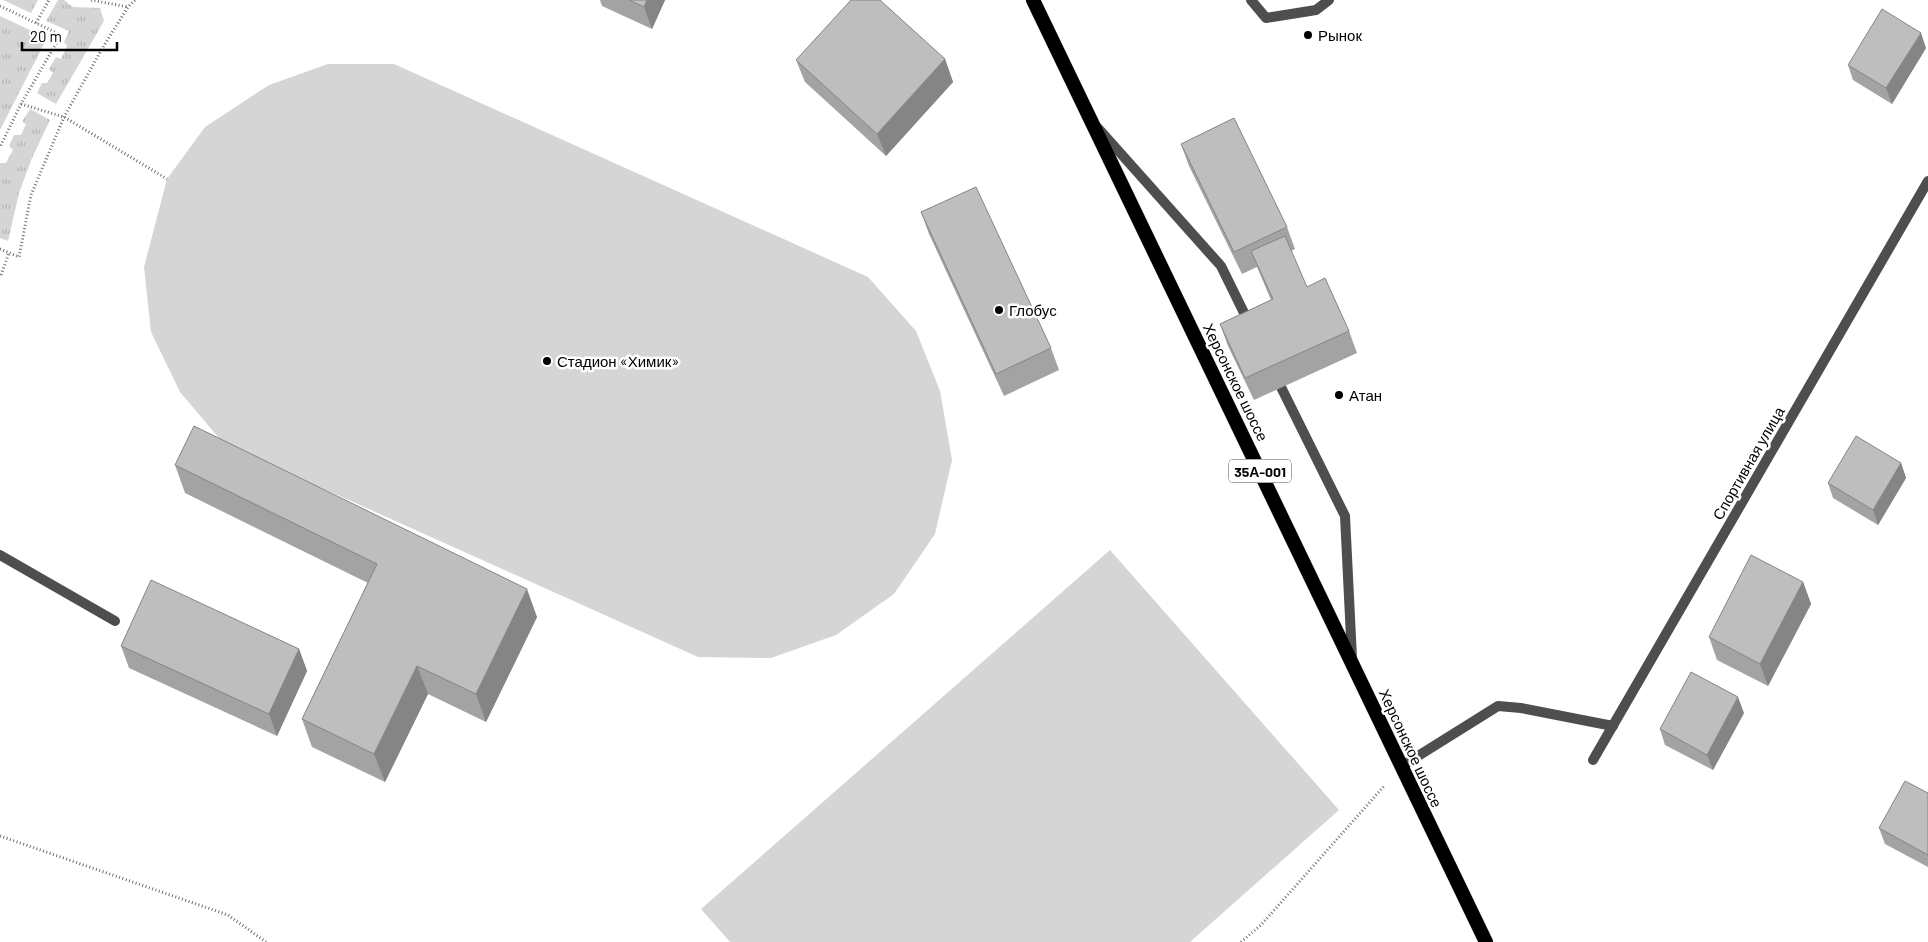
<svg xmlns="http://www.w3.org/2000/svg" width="1928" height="942" font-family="Barlow,sans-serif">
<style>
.grass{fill:url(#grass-tufts)}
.garden{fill:#d5d5d5}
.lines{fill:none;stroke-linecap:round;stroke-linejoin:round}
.trunk-casing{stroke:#dbdbdb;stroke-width:15}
.path{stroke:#707070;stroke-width:3;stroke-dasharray:1 2.5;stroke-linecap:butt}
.service{stroke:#4e4e4e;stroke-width:10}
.minor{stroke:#4e4e4e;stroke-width:10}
.trunk{stroke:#000;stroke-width:14}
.wall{fill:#a3a3a3}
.shaded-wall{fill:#858585}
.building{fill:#bebebe;stroke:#858585}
.poi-dot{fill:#000;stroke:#fff;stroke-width:2}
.labels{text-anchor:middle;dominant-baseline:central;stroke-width:5;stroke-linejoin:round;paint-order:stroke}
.shield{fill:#fff;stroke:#4c4c4c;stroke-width:1}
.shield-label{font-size:14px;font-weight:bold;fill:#000}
.poi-label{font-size:15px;fill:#000;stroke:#fff;text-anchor:start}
.street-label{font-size:15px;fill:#000;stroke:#fff}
</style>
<defs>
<pattern id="grass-tufts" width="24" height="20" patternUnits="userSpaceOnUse" patternTransform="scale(1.25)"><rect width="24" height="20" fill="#d5d5d5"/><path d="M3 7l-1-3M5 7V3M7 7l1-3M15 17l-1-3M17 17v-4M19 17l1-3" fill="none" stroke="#b5b5b5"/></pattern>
</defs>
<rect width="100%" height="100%" fill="#fff"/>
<!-- grass -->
<g class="grass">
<path d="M3 0H38L31 13Z"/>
<path d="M58 0H64L73 7 100 8 104 21 56 104 37 93 42 83H47L53 73 49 69 56 57 61 59 67 46 64 42 69 31 46 21Z"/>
<path d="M0 16 47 38 0 130Z"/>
<path d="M30 109 50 120 32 158 19 193 8 241 0 238V163H6L13 150 9 146 14 135H21L26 124 22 122Z"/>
</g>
<!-- garden -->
<g class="garden">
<path d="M328 64H394L868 277 916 331 940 391 952 460 935 534 894 594 836 635 771 658 698 657 224 444 180 392 151 332 144 267 167 179 205 127 269 85Z"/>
<path d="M1110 550 1339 810 1190 942H730L701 909Z"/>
</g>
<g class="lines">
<!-- trunk casing -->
<g class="trunk-casing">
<path id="trunk" d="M1033 0 1486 942"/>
</g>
<!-- path -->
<g class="path">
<path d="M91 0 128 7"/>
<path d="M0 6 61 35 21 104 0 147"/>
<path d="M36 23 49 0"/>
<path d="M21 104 64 117 167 179"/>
<path d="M0 249 19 257 31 195 64 117 103 47 128 7 135 0"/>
<path d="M1 275 9 253"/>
<path d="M0 836 228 915 266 942"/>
<path d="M1241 942 1261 925 1385 785"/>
</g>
<!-- service -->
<g class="service">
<path d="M1251 0 1266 18 1316 10 1329 0"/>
<path d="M1098 128 1221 266 1249 323"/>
<path d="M1276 377 1345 516 1352 658"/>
<path d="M0 555 115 621"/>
<path d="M1402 766 1498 706 1521 708 1613 726"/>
</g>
<!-- minor -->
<path class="minor" d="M1593 760 1928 181"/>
<!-- trunk -->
<use href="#trunk" class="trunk"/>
</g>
<!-- wall -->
<g class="wall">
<path d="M600 0H665L652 29 602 6Z"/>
<path d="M1926 48 1892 104 1853 80 1848 65Z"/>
<path d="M945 59 953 82 886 156 805 82 796 60Z"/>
<path d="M1181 144 1287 227 1295 249 1291 251 1307 287 1349 331 1357 353 1254 400 1228 346 1220 324 1271 300 1257 267 1242 274 1189 166Z"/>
<path d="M921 212 1051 348 1059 370 1004 396 929 234Z"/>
<path d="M1901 463 1906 478 1878 525 1833 498 1828 483Z"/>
<path d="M175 465 537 617 486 722 428 694 385 782 312 747 302 719 368 583 185 493Z"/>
<path d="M1803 582 1811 604 1768 686 1717 660 1709 637Z"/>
<path d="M121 646 299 649 307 671 277 736 129 668Z"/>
<path d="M1744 713 1713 770 1665 745 1660 729Z"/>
<path d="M1928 793V867L1885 844 1879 828Z"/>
</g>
<!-- shaded-wall -->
<g class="shaded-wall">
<path d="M647 0H665L652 29 644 7Z"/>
<path d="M1921 33 1926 48 1892 104 1886 88Z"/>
<path d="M945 59 953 82 886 156 877 134Z"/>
<path d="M1901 463 1906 478 1878 525 1873 510Z"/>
<path d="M1803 582 1811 604 1768 686 1760 664Z"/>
<path d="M527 589 537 617 486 722 476 694Z"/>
<path d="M299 649 307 671 277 736 269 714Z"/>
<path d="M417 666 428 694 385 782 374 754Z"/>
<path d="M1738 697 1744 713 1713 770 1707 755Z"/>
</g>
<!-- building -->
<g class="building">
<path d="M629 0H647L644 7Z"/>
<path d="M851 0H880L945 59 877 134 796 60Z"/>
<path d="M1882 9 1921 33 1886 88 1848 65Z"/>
<path d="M1234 118 1287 227 1234 252 1181 144Z"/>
<path d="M976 187 1051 348 996 374 921 212Z"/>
<path d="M1285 236 1307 287 1325 278 1349 331 1245 378 1220 324 1273 299 1251 251Z"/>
<path d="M194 426 527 589 476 694 417 666 374 754 302 719 377 564 175 465Z"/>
<path d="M1856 436 1901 463 1873 510 1828 483Z"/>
<path d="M1751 555 1803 582 1760 664 1709 637Z"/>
<path d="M151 580 299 649 269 714 121 646Z"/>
<path d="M1691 672 1738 697 1707 755 1660 729Z"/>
<path d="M1905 781 1928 793V855L1879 828Z"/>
</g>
<!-- markers -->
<g class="poi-dot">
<circle cx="1308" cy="35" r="5"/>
<circle cx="999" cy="310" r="5"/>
<circle cx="547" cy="361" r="5"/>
<circle cx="1339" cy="395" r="5"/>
</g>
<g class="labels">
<!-- shield labels -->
<rect class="shield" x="1229" y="459.5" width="62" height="23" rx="4"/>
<g class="shield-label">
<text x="1260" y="471">35А-001</text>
</g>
<!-- poi labels -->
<g class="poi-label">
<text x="1318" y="35">Рынок</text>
<text x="1009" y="310">Глобус</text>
<text x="557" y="361">Стадион «Химик»</text>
<text x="1349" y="395">Атан</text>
</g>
<!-- street labels -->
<g class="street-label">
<text transform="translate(1236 382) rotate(64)">Херсонское шоссе</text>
<text transform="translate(1748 463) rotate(-60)">Спортивная улица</text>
<text transform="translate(1411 748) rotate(65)">Херсонское шоссе</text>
</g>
</g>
<!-- scale -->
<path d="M22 42v8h95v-8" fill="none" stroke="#000000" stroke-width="2.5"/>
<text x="30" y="42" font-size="15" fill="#000000" stroke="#ffffff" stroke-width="4" paint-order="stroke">20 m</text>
</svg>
